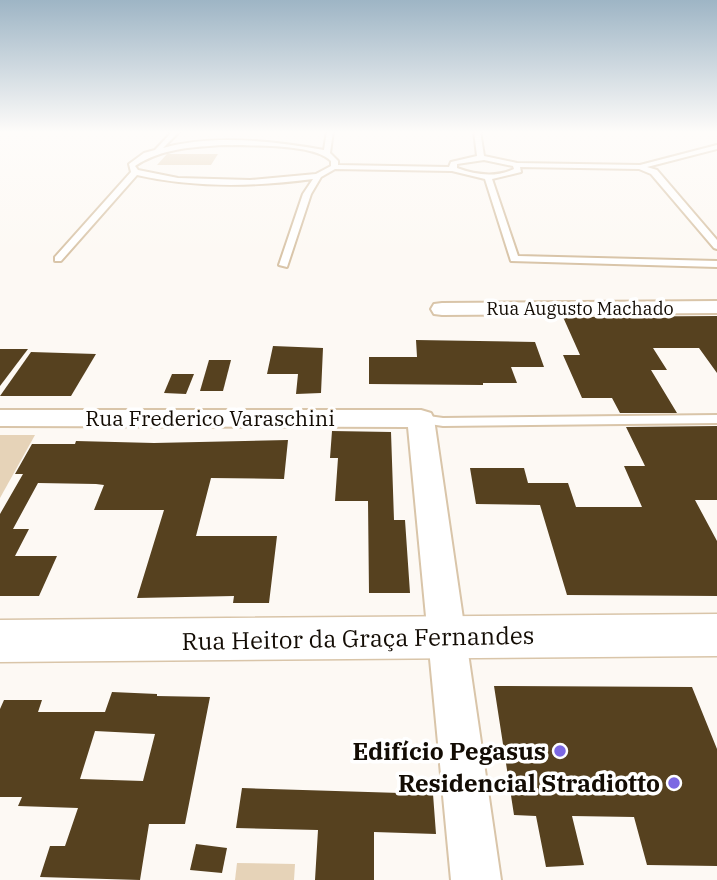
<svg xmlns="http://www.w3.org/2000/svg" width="717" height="880" font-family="'IBM Plex Serif',serif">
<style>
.green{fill:#e6d3b8}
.building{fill:#56411f;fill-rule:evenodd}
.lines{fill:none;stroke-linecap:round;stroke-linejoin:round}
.service-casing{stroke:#d9c5a9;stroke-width:4}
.minor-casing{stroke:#d9c5a9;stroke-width:4}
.tertiary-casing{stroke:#d9c5a9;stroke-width:3}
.service{fill:#fff;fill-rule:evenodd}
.minor{fill:#fff;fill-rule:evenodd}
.tertiary{fill:#fff;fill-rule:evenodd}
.poi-dot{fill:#7c68e3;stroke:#fff;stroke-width:2.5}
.labels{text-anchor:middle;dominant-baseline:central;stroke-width:7;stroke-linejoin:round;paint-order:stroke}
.far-street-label{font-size:18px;fill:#130c04;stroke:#fff}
.street-label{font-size:21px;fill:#130c04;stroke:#fff}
.near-street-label{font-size:24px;fill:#130c04;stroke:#fff}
.near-poi-label{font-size:24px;font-weight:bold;fill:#130c04;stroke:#fff;text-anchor:end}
</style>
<rect width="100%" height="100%" fill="#fdf9f4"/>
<!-- green -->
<g class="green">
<path d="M167 154H218L211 165H157Z"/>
<path d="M0 435H35L0 498Z"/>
<path d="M237 863 295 864 294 880H235Z"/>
</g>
<!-- building -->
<g class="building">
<path d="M717 316V373L699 348H653L667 370H651L677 413H620L612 398H582L563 355H580L563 317Z"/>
<path d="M416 340 535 342 544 367H511L517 383H483V385L369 384V357H417Z"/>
<path d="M273 346 323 348 321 393 296 394 298 374H267Z"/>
<path d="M0 349H28L0 386Z"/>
<path d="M31 352 96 354 71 396H0Z"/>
<path d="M209 360H231L223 391H200Z"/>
<path d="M172 374H194L186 394 164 393Z"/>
<path d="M717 426V500H695L717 541V596L567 595 540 505 476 504 470 468H524L528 483H568L576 507H642L624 466H645L626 427Z"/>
<path d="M332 431 391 432 394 520H405L410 593H369L368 501H335L338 458H330Z"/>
<path d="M288 440 284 479 211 478 196 536H277L269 603H233L234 596 137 598 164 510H94L104 485 96 484 38 483 13 529H29L15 556H57L39 596H0V514L23 474H15L32 444H75L76 441 154 443Z"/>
<path d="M494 686 692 687 717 749V866L647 865 634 817 572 816 584 865 546 867 536 816 514 815Z"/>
<path d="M112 692 157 694V696L210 697 185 824H149L140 880 40 877 50 846H65L78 808 18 806 22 797H0V709L4 700H42L38 712H105ZM95 731 155 734 143 781 80 779Z"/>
<path d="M242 788 433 794 436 834 374 832V880H315L318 830 236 828Z"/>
<path d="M196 844 227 848 222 873 190 870Z"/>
</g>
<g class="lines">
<!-- service casing -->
<g class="service-casing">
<g id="service">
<path d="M173 131H180L163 148C213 134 274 141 324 150L327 131H333L330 153 338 161V165L449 167 451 162 477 156 474 131H480L484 156 517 163 640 165 717 145V149L647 167 657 170 717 240V249L714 248 651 174 639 169 520 167 521 172 492 179 518 256 717 261V267L511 261 485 179 452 171 335 169 321 177 311 194 287 267 279 265 303 194 313 179C254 187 194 188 137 175L61 261H55V257L131 172 129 164 144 153 155 150ZM224 145C250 146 314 143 331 161V166L316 174 250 180 178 178 138 170 135 166C162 148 193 147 224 145ZM484 160 513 166 514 169C495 178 476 175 457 168V164Z"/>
<path d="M421 415 443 418 717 415V423L443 426 416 422 414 419Z"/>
</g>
</g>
<!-- minor casing -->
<g class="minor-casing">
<g id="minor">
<path d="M717 301V313L442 315 434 314 431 309 434 304 442 303Z"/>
<path d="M0 410H421L431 413 434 419 501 880H451L408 427 0 426Z"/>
</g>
</g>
<!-- tertiary casing -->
<g class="tertiary-casing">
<path id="tertiary" d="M717 614V656L0 662V620Z"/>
</g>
<!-- service -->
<use href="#service" class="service"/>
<!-- minor -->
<use href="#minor" class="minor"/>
<!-- tertiary -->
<use href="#tertiary" class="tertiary"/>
</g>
<!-- sky -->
<linearGradient id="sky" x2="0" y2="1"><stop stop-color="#9eb5c5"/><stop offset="0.52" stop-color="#fefcfa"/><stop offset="1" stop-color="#fefcfa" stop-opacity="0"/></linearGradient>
<rect width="717" height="254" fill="url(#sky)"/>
<!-- markers -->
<g class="poi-dot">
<circle cx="560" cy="751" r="7"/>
<circle cx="674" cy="783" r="7"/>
</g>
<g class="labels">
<!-- far-street labels -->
<g class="far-street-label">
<text x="580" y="308">Rua Augusto Machado</text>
</g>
<!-- street labels -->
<g class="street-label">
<text x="210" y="418">Rua Frederico Varaschini</text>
</g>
<!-- near-street labels -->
<g class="near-street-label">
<text transform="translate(358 638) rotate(-1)">Rua Heitor da Graça Fernandes</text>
</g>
<!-- near-poi labels -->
<g class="near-poi-label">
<text x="546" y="751">Edifício Pegasus</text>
<text x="660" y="783">Residencial Stradiotto</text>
</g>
</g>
</svg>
